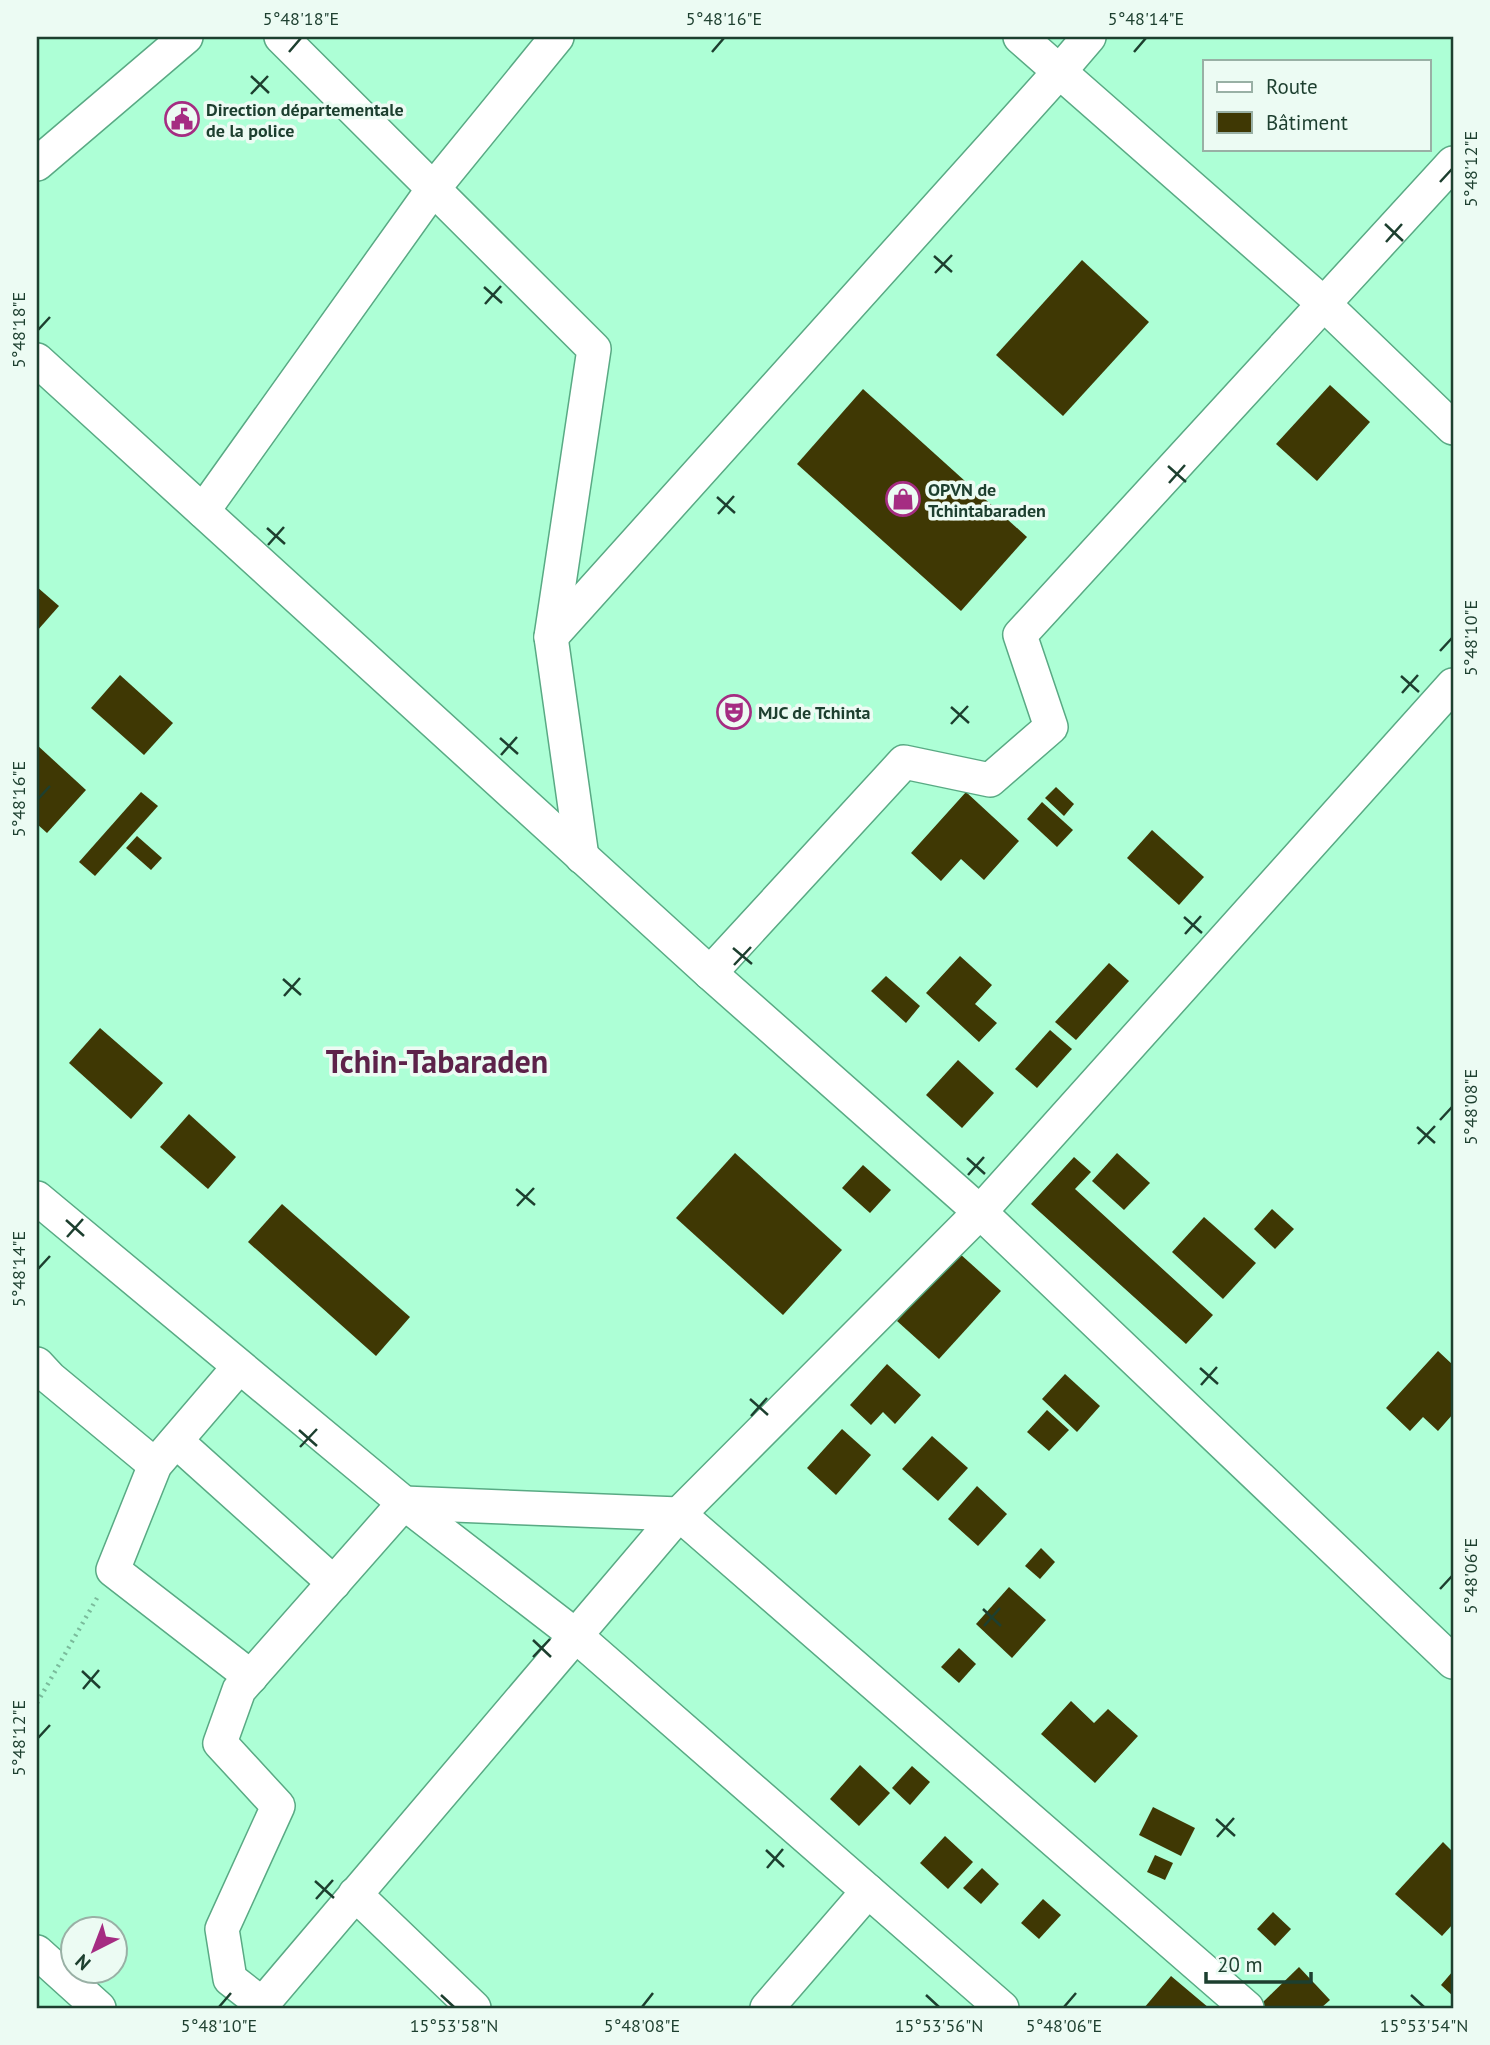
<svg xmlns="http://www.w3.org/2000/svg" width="1490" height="2045" font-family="'PT Sans',sans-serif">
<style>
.building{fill:#3f3804}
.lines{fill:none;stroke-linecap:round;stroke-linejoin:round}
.street-casing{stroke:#59aa84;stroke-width:36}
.path{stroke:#7abb9b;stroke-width:4.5;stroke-dasharray:2 5;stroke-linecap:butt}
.street{stroke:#fff;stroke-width:33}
.ticks{fill:none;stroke:#1d3f2f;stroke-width:2.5}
.labels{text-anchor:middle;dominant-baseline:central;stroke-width:7;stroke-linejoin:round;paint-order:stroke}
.poi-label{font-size:18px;font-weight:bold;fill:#1d3f2f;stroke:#ecfbf3;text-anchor:start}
.town-label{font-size:32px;font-weight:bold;fill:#5d224a;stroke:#ecfbf3}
.neatline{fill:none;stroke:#1d3f2f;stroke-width:2.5}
.ticks-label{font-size:18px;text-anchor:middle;fill:#1d3f2f}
</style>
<rect width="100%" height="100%" fill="#adffd6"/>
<!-- building -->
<g class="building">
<path d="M1082 260 1149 322 1063 416 996 355Z"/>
<path d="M1330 385 1370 422 1317 481 1276 444Z"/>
<path d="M863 389 1027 537 961 611 797 464Z"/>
<path d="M37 587 59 606 37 631Z"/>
<path d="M120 675 173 723 144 755 91 708Z"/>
<path d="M37 745 86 790 47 833 37 824Z"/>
<path d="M1056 787 1074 804 1064 816 1045 798Z"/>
<path d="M141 792 158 806 95 876 79 862Z"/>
<path d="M966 792 1019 841 984 880 961 859 941 881 911 853Z"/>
<path d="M1042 802 1073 830 1057 847 1027 819Z"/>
<path d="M1152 830 1204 877 1179 905 1127 858Z"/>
<path d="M137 836 162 858 151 870 126 848Z"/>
<path d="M960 956 992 985 975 1004 997 1023 979 1042 926 993Z"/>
<path d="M1109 963 1129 981 1076 1040 1055 1022Z"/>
<path d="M886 976 920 1006 906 1023 871 991Z"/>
<path d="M100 1028 163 1083 131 1119 69 1063Z"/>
<path d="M1050 1030 1072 1049 1037 1088 1015 1069Z"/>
<path d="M958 1060 994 1093 962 1128 926 1095Z"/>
<path d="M189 1114 236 1157 208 1189 160 1147Z"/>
<path d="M735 1153 842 1250 783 1315 676 1218Z"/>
<path d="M1117 1153 1150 1183 1124 1210 1092 1181Z"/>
<path d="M1074 1157 1091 1172 1075 1189 1213 1315 1186 1344 1031 1204Z"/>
<path d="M863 1165 891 1190 870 1213 842 1188Z"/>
<path d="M282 1204 410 1317 376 1356 248 1242Z"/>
<path d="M1272 1209 1294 1229 1275 1249 1254 1229Z"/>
<path d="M1204 1217 1256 1263 1223 1299 1172 1252Z"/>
<path d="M959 1253 1001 1291 939 1359 897 1321Z"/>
<path d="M1438 1351 1453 1365V1414L1438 1431 1423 1417 1410 1431 1386 1408Z"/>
<path d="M887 1364 921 1395 895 1424 883 1412 871 1425 850 1405Z"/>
<path d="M1065 1374 1100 1406 1077 1432 1042 1399Z"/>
<path d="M1047 1410 1069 1430 1049 1451 1027 1432Z"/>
<path d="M842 1429 871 1455 836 1495 807 1468Z"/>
<path d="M932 1436 968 1468 938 1501 902 1469Z"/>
<path d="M977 1486 1007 1514 978 1546 948 1519Z"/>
<path d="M1041 1548 1055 1562 1040 1579 1025 1566Z"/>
<path d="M1009 1587 1046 1620 1012 1658 976 1624Z"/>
<path d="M959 1648 976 1664 959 1683 941 1667Z"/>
<path d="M1071 1701 1094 1723 1108 1709 1138 1736 1095 1783 1041 1734Z"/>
<path d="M860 1765 890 1793 859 1826 830 1799Z"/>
<path d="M912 1766 930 1782 910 1805 892 1788Z"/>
<path d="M1153 1807 1195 1828 1181 1856 1139 1835Z"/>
<path d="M945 1836 973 1862 948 1889 920 1863Z"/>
<path d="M1443 1842 1453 1852V1924L1442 1936 1395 1894Z"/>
<path d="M1155 1855 1173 1863 1165 1880 1147 1872Z"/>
<path d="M982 1868 999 1884 981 1904 963 1888Z"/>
<path d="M1043 1899 1061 1915 1039 1939 1021 1923Z"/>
<path d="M1273 1912 1291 1929 1275 1946 1257 1929Z"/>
<path d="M1299 1967 1330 2000 1321 2008H1264L1260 2005Z"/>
<path d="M1453 1971V1996L1441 1985Z"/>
<path d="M1171 1976 1209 2008H1144Z"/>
</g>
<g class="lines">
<!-- street casing -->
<g class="street-casing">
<g id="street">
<path d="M281 37 594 349 551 637 582 857"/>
<path d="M1020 37 1324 304 1453 428"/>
<path d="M37 164 186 37"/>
<path d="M37 360 710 973 980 1212 1453 1662"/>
<path d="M203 511 433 189 557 37"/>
<path d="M551 637 1059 72 1089 37"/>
<path d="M710 973 904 762 990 780 1051 727 1020 635 1453 163"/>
<path d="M37 1198 404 1503 575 1635 1002 2008"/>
<path d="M37 1364 50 1378 155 1465"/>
<path d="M239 1367 155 1465 113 1570 251 1677"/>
<path d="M176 1441 334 1583"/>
<path d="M355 1894 474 2008"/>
<path d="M37 1952 99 2008"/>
<path d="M262 2004 230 1979 222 1929 278 1806 220 1743 239 1690 404 1503 679 1514 1247 2008"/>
<path d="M259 2008 679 1514 980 1212 1453 685"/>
<path d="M767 2008 868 1891"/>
</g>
</g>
<!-- path -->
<path class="path" d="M37 1703 97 1598"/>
<!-- street -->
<use href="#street" class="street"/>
</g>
<!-- ticks -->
<path class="ticks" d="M289 52 301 38M712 52 724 38M1134 52 1146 38M251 76 269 93M251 94 268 76M1440 182 1452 169M1385 224 1403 241M1386 242 1402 224M934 256 952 272M935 273 952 255M484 287 502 303M485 304 501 286M38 330 50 317M1168 466 1186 482M1169 483 1185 465M717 497 735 513M718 514 734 496M267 528 285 544M268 545 284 527M1440 651 1452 638M1401 676 1419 692M1402 693 1418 675M951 707 969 723M951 724 968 706M500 738 518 754M501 755 517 737M38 799 50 786M1184 917 1202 933M1185 934 1201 916M733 948 752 964M734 965 751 947M283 979 301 995M284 996 300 978M1440 1120 1452 1107M1417 1127 1435 1143M1418 1144 1435 1126M967 1158 985 1174M968 1175 984 1157M516 1189 535 1205M517 1206 534 1188M66 1220 84 1236M67 1237 83 1219M38 1269 50 1256M1200 1368 1218 1384M1201 1385 1217 1367M750 1399 768 1415M751 1416 767 1398M299 1430 317 1446M300 1447 317 1429M1440 1589 1452 1576M983 1609 1001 1626M984 1626 1000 1608M533 1640 551 1657M533 1657 550 1639M82 1671 100 1688M83 1689 99 1670M38 1738 50 1725M1216 1819 1235 1836M1217 1837 1234 1818M766 1850 784 1867M767 1868 783 1849M315 1881 334 1898M316 1899 333 1880M441 1995 454 2007M926 1995 939 2007M1411 1995 1424 2007M219 2007 231 1993M642 2007 653 1993M1064 2007 1076 1993"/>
<!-- icons -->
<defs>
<g id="civic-ring" transform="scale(1.75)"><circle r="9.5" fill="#ecfbf3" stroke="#a52c82" stroke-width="1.5"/><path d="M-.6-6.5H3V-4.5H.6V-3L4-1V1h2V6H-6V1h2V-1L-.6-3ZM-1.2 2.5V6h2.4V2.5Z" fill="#a52c82"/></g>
<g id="shop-ring" transform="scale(1.75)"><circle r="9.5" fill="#ecfbf3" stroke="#a52c82" stroke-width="1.5"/><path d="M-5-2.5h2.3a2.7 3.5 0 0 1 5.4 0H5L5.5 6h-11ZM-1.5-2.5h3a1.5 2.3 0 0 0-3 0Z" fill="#a52c82"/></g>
<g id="theatre-ring" transform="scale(1.75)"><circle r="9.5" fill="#ecfbf3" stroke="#a52c82" stroke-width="1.5"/><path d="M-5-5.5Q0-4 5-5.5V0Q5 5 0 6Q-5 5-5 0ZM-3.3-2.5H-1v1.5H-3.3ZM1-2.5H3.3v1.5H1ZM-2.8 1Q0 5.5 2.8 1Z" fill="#a52c82"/></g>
</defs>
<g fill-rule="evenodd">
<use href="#civic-ring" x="182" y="119"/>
<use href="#shop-ring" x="903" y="499"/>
<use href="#theatre-ring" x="734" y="712"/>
</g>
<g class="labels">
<!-- poi labels -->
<g class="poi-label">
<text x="206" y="109">Direction départementale<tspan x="206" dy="21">de la police</tspan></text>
<text x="928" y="489">OPVN de<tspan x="928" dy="21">Tchintabaraden</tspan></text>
<text x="758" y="712">MJC de Tchinta</text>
</g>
<!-- town labels -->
<g class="town-label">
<text x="437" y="1061">Tchin-Tabaraden</text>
</g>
</g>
<!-- border -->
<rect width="1490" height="2045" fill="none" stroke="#ecfbf3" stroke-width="77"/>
<!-- legend -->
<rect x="1203" y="60" width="228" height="91" fill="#ecfbf3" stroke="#99b0a5" stroke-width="2"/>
<rect x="1217" y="82" width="35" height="10" fill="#ffffff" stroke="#99b0a5" stroke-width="2"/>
<text x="1266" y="94" font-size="21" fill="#1d3f2f">Route</text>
<rect x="1217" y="112" width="35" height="21" fill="#3f3804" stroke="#99b0a5" stroke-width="2"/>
<text x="1266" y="130" font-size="21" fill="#1d3f2f">Bâtiment</text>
<!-- north arrow -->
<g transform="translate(94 1950) rotate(222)"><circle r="33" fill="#ecfbf3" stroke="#99b0a5" stroke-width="2"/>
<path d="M0-5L12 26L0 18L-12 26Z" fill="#a52c82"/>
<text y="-10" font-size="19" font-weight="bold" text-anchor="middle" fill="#1d3f2f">N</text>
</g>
<!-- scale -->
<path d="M1206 1972v10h105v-10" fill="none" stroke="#1d3f2f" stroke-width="3.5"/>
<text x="1217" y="1972" font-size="21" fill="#1d3f2f" stroke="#ecfbf3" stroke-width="5" paint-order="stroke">20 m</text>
<rect x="38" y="38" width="1414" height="1969" class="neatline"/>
<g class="ticks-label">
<text x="301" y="25">5°48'18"E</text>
<text x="724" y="25">5°48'16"E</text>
<text x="1146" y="25">5°48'14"E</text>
<text transform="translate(1471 169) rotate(-90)" y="6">5°48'12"E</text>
<text transform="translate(19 330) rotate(-90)" y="6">5°48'18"E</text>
<text transform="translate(1471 638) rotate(-90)" y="6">5°48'10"E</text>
<text transform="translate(19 799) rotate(-90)" y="6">5°48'16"E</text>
<text transform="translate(1471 1107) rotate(-90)" y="6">5°48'08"E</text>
<text transform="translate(19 1269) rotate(-90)" y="6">5°48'14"E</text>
<text transform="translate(1471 1576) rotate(-90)" y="6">5°48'06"E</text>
<text transform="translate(19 1738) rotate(-90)" y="6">5°48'12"E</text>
<text x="219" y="2032">5°48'10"E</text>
<text x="454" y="2032">15°53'58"N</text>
<text x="642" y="2032">5°48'08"E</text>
<text x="939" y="2032">15°53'56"N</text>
<text x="1064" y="2032">5°48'06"E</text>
<text x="1424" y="2032">15°53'54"N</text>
</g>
</svg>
